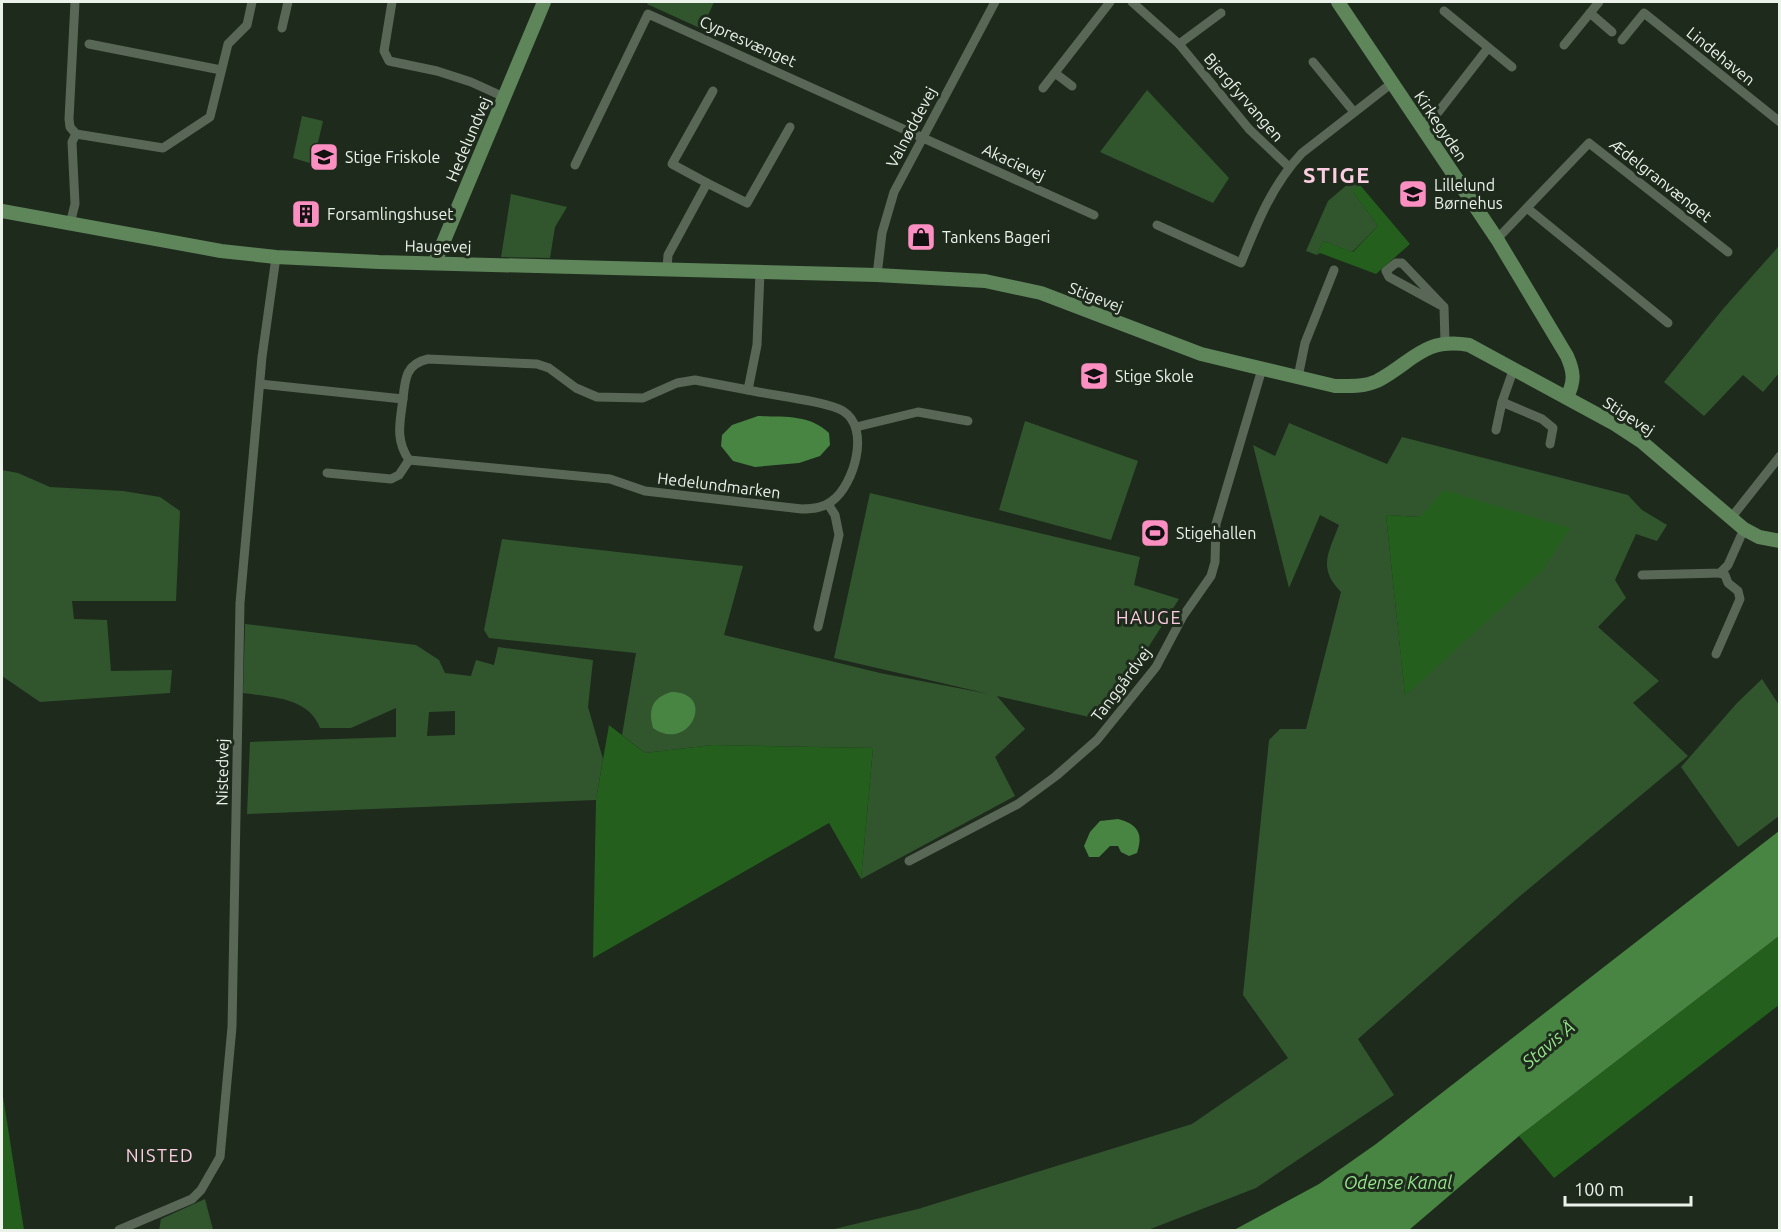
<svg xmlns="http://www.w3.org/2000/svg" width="1781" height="1232" font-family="Ubuntu,sans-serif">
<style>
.green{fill:#31562d;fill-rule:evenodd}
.forest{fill:#245f1e}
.water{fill:#488442}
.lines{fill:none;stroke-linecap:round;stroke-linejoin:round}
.street{stroke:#596757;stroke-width:9}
.secondary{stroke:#5f855b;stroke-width:14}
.labels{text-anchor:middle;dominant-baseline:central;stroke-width:6;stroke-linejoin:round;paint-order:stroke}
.street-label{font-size:16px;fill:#eaf2e9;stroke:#1e2a1c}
.poi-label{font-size:16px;fill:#eaf2e9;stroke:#1e2a1c;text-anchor:start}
.neighbourhood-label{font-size:18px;letter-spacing:1.5px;fill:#fdcde1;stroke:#1e2a1c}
.water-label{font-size:18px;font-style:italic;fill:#95e68c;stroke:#1e2a1c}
.district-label{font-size:22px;font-weight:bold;letter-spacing:1.5px;fill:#fdcde1;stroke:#1e2a1c}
</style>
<rect width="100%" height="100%" fill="#1e2a1c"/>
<!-- green -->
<g class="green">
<path d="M648 2H714L702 29 647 4Z"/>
<path d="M1147 90 1229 178 1213 203 1100 152Z"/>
<path d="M302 116 323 121 313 164 293 158Z"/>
<path d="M1355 178 1360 185 1353 192 1378 226 1352 252 1323 241 1317 255 1306 251 1328 201Z"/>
<path d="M511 194 567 207 555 227 550 258 501 257Z"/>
<path d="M1779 246V373L1763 392 1743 375 1704 416 1664 382 1723 309Z"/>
<path d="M1025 421 1138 461 1111 540 999 510Z"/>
<path d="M1289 423 1387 464 1402 437 1628 495 1642 510 1667 525 1657 541 1636 534 1615 580 1626 598 1598 627 1659 681 1633 703 1688 756 1520 896 1358 1039 1394 1095 1256 1188 1148 1230H830L918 1209 1192 1124 1288 1058 1243 995 1269 740 1280 729H1306L1341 592C1317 568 1329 552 1339 525L1320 515 1289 588 1253 445 1275 456ZM1386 515 1420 517 1405 695Z"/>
<path d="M2 470 18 473 50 487 123 491 160 497 180 511 176 601H72L74 619 107 620 111 671 172 670 170 693 40 702 2 676Z"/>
<path d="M870 493 1140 557 1134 585 1179 599 1102 720 997 696 1025 729 995 757 1015 796 861 879 873 748 712 745 645 753 622 735 636 653 489 638 484 630 502 539 743 566 724 635 880 673 989 694 834 658Z"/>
<path d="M245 624 416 645 439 660 445 673 471 676 476 660 494 665 498 647 593 660 588 707 603 759 596 800 247 814 250 742 396 737V708L351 728H320C309 697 271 697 243 693ZM455 711V735L427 736 429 712Z"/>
<path d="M1762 679 1779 705V816L1738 847 1681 767 1737 703Z"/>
<path d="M205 1199 213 1230H159L161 1219Z"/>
</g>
<!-- forest -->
<g class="forest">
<path d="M1360 185 1410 244 1376 274 1320 253 1317 255 1323 241 1353 252 1378 226 1352 191Z"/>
<path d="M1444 490 1570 528 1542 571 1405 696 1386 515 1420 517Z"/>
<path d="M609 725 645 753 712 745 873 748 861 879 829 823 593 958 596 800Z"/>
<path d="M1779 936V1005L1554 1178 1519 1136Z"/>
<path d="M2 1090 24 1230H2Z"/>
</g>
<!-- water -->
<g class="water">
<path d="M758 416C783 417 810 414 829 433L830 445 820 456 799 463 755 467 733 461 721 446 722 435 732 425Z"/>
<path d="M671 692C718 692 689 754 653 728 648 709 652 698 671 692Z"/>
<path d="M1118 819C1137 824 1144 833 1137 853L1129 856 1121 852 1118 846H1110L1099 857H1089L1084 846 1090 832 1100 821Z"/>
<path d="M1779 831V936L1519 1136 1409 1230H1234L1319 1184 1376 1144Z"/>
</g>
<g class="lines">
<!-- street -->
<g class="street">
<path d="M75 2 69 119 70 127 76 134"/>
<path d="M392 2 384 51 389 61 437 71 471 82 504 97"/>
<path d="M1132 2 1179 44 1249 129 1289 167"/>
<path d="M1444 11 1512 67"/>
<path d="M1590 13 1612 32"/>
<path d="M282 28 288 2"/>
<path d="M1622 40 1644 13 1780 122"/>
<path d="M89 44 221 70"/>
<path d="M1179 44 1221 13"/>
<path d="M1564 45 1599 2"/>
<path d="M1313 62 1354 112"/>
<path d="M1055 73 1072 86"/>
<path d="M1043 88 1110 2"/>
<path d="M1420 125 1436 115 1488 48"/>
<path d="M76 134 163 148 210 117 228 44 247 25 252 2"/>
<path d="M575 165 648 14 1094 215"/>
<path d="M707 183 672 164 713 91"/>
<path d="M1527 208 1668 323"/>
<path d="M70 224 75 204 72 142 76 134"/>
<path d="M1157 225 1241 263C1257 223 1272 185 1302 153L1392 83"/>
<path d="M1497 239 1589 143 1728 252"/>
<path d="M667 269 668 255 707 183 747 203 790 127"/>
<path d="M877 275 882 233 894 192 995 2"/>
<path d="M1444 307 1389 277 1386 271 1396 263H1402L1444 307 1445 343"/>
<path d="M1298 377 1305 343 1334 270"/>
<path d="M260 384 403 399C405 378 406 364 428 359L537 364 549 368 576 388 597 397 643 398 677 383 695 380 748 390 757 345 760 272"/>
<path d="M403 399C400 422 395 440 409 460L610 479 645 491 802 509C813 509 823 508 832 501 854 485 871 428 843 411 826 401 770 395 748 390"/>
<path d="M1502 402 1514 368"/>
<path d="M856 427 918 412 968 421"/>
<path d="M1496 430 1502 402 1542 419 1553 428 1550 444"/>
<path d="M327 473 391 479 399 475 409 460"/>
<path d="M1731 518 1780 456"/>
<path d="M1642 575 1720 573 1728 565 1744 529"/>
<path d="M818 627 839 535 835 515 828 504"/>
<path d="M1716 654 1740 599 1738 591 1728 583 1725 575 1720 573"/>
<path d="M909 861 1018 804 1056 776 1097 740 1156 667 1183 616 1211 576 1215 562 1216 524 1262 369"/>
<path d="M119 1230 192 1199 201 1190 220 1157 232 1027 240 603 262 357 276 257"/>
</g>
<!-- secondary -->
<g class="secondary">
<path d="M1338 2 1497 239 1567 356C1574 372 1575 381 1567 397"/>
<path d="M2 211 221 251 276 257 379 262 877 275 985 281 1041 293 1201 354 1335 386C1349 386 1364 387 1377 381 1412 363 1423 337 1469 345L1613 423 1642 442 1744 529 1759 537 1780 541"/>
<path d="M435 262 544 2"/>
</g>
</g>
<!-- icons -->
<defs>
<g id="school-square" transform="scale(1.5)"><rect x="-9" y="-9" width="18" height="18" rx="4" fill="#fc8fc1" stroke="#1e2a1c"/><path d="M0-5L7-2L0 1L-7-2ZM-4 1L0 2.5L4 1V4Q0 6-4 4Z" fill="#111"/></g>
<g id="building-square" transform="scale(1.5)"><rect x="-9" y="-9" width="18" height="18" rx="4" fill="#fc8fc1" stroke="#1e2a1c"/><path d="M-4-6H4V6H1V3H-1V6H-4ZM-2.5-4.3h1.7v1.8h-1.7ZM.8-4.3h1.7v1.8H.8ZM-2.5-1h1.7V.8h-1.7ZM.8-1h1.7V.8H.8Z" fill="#111"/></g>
<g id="shop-square" transform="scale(1.5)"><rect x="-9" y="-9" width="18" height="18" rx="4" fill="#fc8fc1" stroke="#1e2a1c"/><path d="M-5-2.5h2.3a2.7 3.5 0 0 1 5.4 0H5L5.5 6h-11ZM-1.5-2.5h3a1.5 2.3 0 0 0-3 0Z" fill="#111"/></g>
<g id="stadium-square" transform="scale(1.5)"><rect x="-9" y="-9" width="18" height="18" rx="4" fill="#fc8fc1" stroke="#1e2a1c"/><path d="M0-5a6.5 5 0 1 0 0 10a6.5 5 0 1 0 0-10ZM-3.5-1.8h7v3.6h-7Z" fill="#111"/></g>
</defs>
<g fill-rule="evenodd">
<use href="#school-square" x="324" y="157"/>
<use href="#school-square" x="1413" y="194"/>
<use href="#building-square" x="306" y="214"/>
<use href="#shop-square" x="921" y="237"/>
<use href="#school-square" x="1094" y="376"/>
<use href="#stadium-square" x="1155" y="533"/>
</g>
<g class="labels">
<!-- street labels -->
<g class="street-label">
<text transform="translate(748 41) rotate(24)">Cypresvænget</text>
<text transform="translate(1721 56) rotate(39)">Lindehaven</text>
<text transform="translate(1244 97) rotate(49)">Bjergfyrvangen</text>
<text transform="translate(1441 126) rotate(56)">Kirkegyden</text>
<text transform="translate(911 127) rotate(-62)">Valnøddevej</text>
<text transform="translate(468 139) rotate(-67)">Hedelundvej</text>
<text transform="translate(1014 162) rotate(25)">Akacievej</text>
<text transform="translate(1661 180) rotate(38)">Ædelgranvænget</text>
<text transform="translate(438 246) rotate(1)">Haugevej</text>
<text transform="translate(1096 297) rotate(21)">Stigevej</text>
<text transform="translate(1629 416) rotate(33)">Stigevej</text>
<text transform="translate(719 485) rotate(7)">Hedelundmarken</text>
<text transform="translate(1121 684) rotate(-53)">Tanggårdvej</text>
<text transform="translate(222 772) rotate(-89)">Nistedvej</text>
</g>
<!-- poi labels -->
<g class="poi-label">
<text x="345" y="157">Stige Friskole</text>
<text x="1434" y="185">Lillelund<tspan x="1434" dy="18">Børnehus</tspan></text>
<text x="327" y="214">Forsamlingshuset</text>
<text x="942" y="237">Tankens Bageri</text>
<text x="1115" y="376">Stige Skole</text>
<text x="1176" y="533">Stigehallen</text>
</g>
<!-- neighbourhood labels -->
<g class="neighbourhood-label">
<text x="1149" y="617">HAUGE</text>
<text x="160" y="1155">NISTED</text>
</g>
<!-- water labels -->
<g class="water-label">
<text transform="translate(1548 1044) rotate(-40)">Stavis Å</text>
<text x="1398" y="1182">Odense Kanal</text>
</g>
<!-- district labels -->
<g class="district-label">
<text x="1337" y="174">STIGE</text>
</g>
</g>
<!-- border -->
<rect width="1781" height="1232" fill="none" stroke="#eaf2e9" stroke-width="6"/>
<!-- scale -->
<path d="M1565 1196v9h126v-9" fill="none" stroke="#eaf2e9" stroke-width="3"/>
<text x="1574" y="1196" font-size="18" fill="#eaf2e9" stroke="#1e2a1c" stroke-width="4.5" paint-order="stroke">100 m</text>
</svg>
